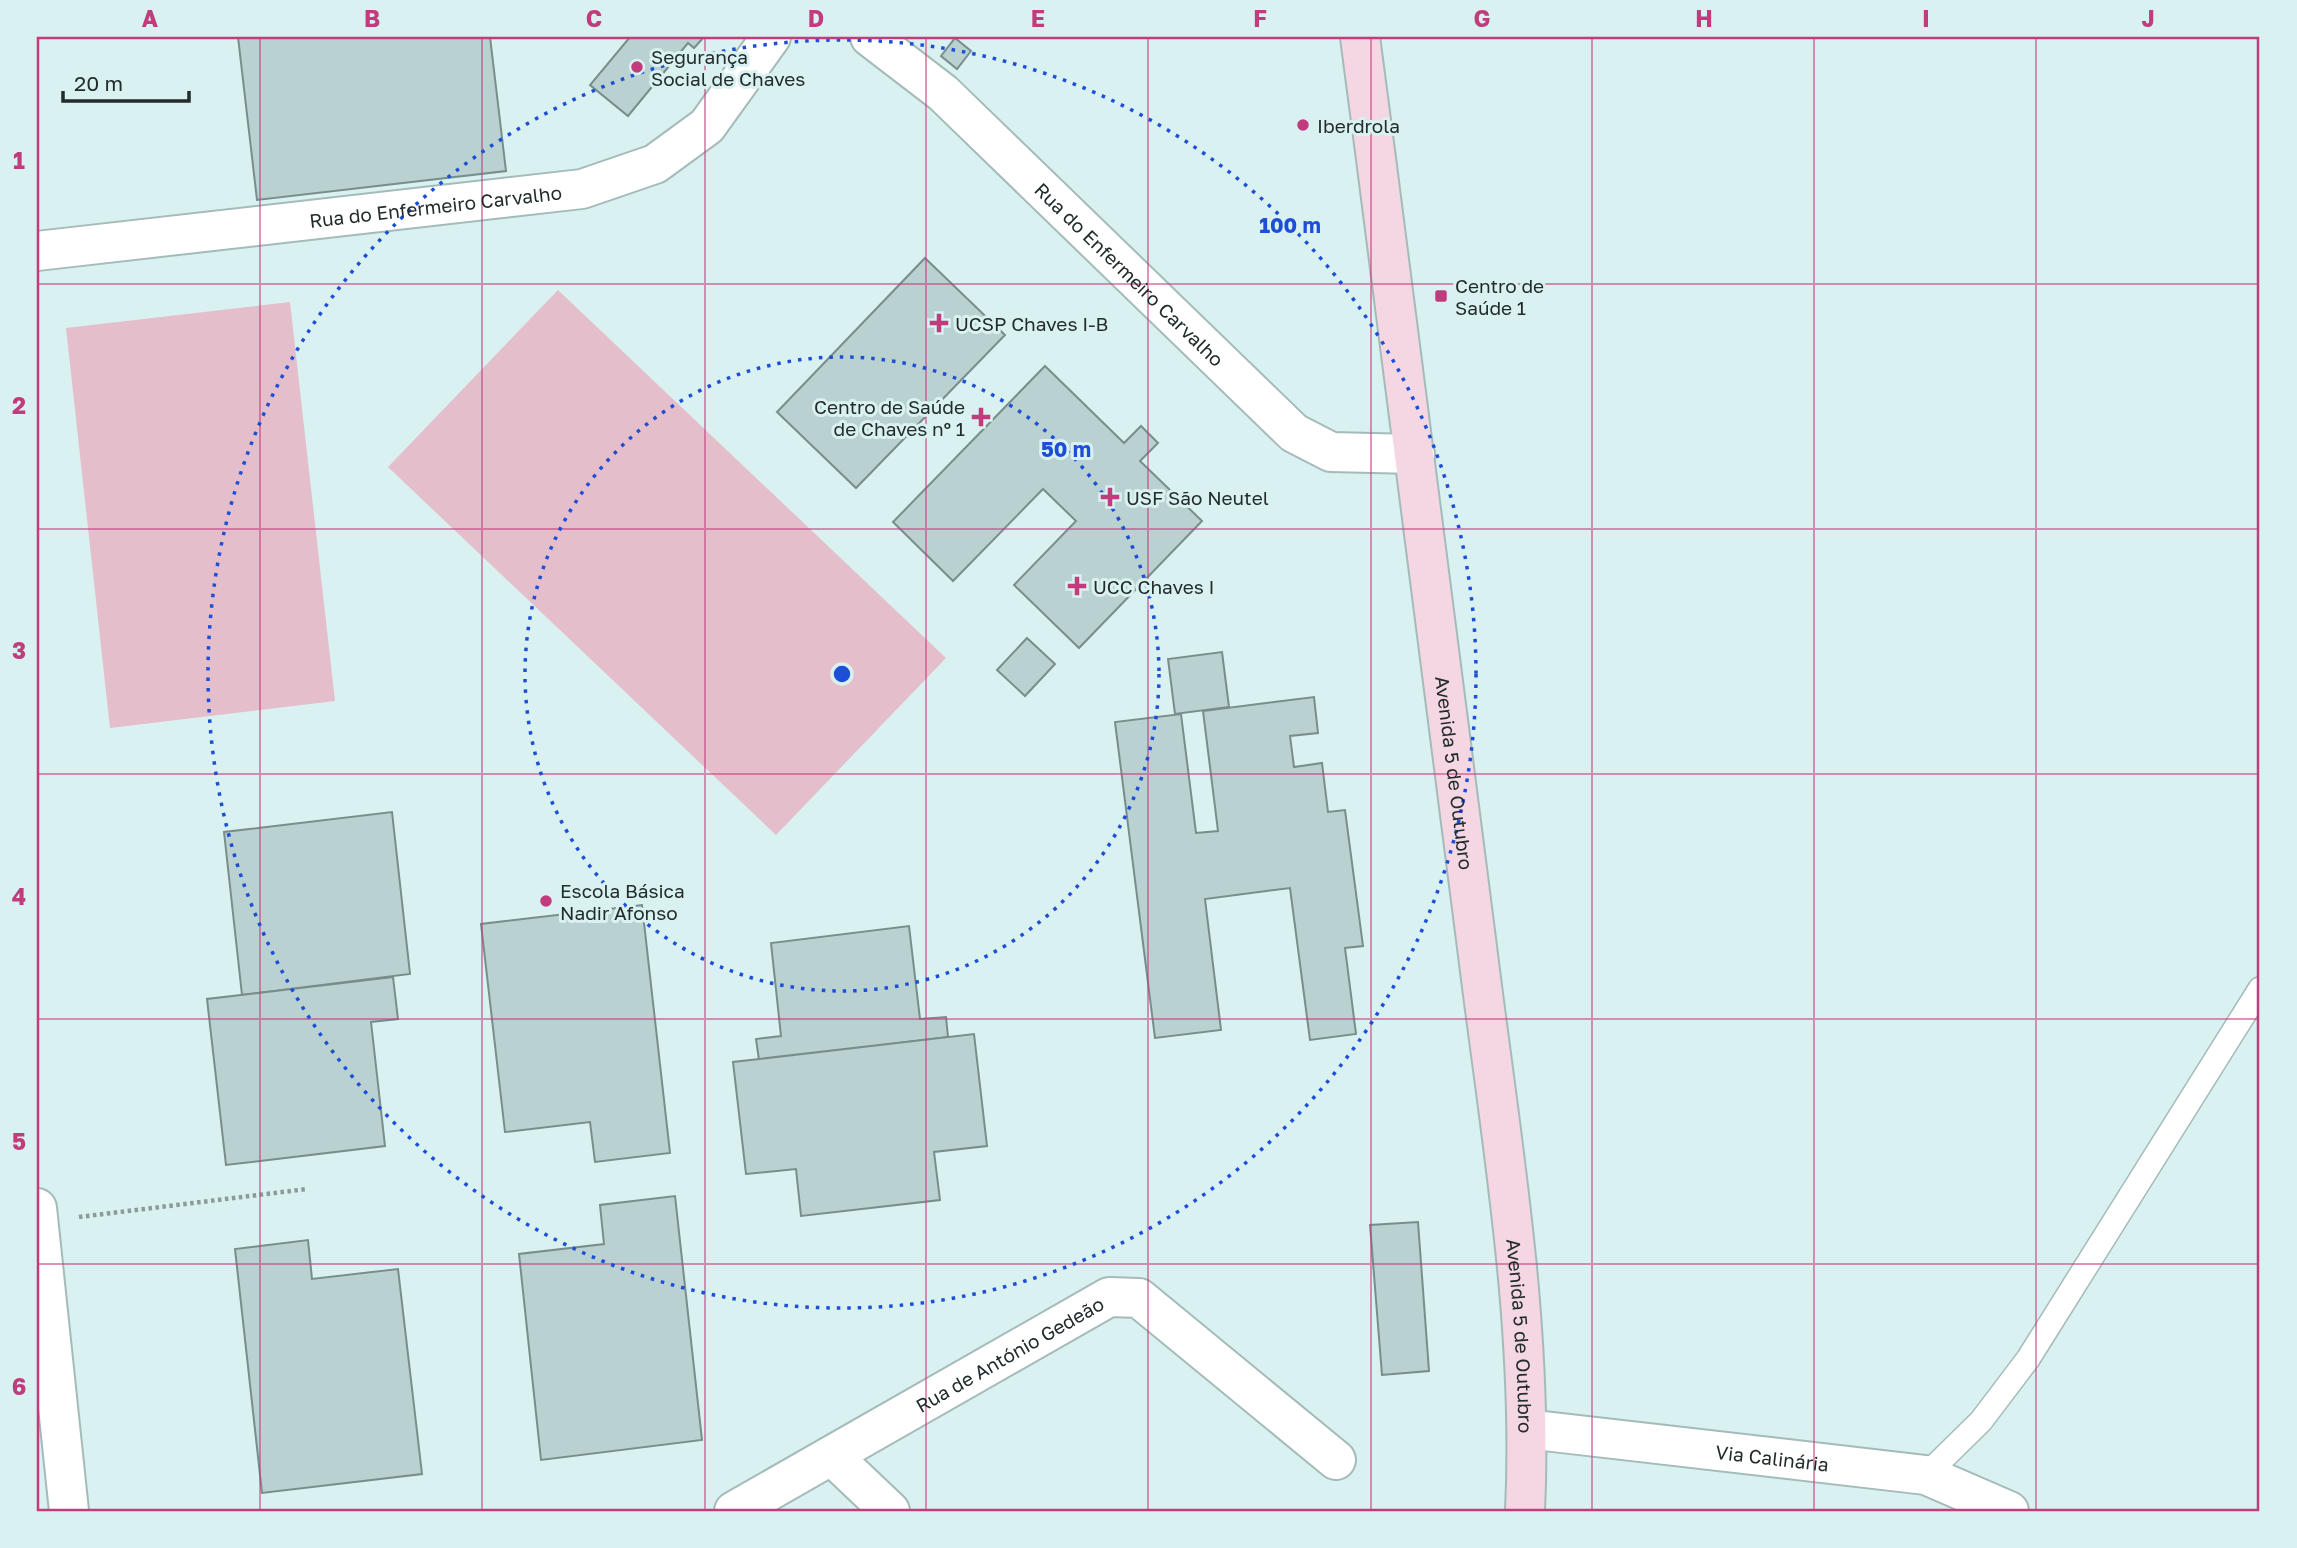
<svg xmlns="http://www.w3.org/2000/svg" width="2297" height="1548" font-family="'Golos Text',sans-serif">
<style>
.green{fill:#e5becc}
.building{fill:#b9d1d0;stroke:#778e8d;stroke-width:2}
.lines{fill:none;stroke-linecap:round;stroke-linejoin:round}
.service-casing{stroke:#a4bbba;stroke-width:26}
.minor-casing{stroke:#a4bbba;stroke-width:42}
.secondary-casing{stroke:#a4bbba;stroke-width:42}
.path{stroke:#8a9b9a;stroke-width:4.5;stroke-dasharray:3.5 3.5;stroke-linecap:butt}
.service{stroke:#fff;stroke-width:23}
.minor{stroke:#fff;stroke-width:38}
.secondary{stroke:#f4d7e3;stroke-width:38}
.grid{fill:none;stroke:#c23c7d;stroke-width:2;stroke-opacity:0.55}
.ring{fill:none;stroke:#1d4ed8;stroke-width:3.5;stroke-dasharray:3.5 7}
.poi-dot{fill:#c23c7d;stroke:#d9f1f0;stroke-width:2.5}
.labels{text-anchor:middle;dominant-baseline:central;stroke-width:6;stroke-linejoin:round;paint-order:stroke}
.poi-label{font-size:19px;fill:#232c2c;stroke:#d9f1f0;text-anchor:start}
.street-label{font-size:19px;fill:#232c2c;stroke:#d9f1f0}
.centre{fill:#1d4ed8;stroke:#d9f1f0;stroke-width:3.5}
.ring-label{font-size:21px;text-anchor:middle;font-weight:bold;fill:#1d4ed8;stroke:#d9f1f0;stroke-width:6;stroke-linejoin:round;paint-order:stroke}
.neatline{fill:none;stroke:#c23c7d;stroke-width:2.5}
.grid-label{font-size:23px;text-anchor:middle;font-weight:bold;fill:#c23c7d}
</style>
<rect width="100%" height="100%" fill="#d9f1f0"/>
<!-- green -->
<g class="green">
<path d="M558 290 946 658 776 835 388 467Z"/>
<path d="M290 302 335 701 110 728 66 328Z"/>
</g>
<!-- building -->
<g class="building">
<path d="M238 37H490L506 171 257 200Z"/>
<path d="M630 37H704L694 48 688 43 628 116 590 85Z"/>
<path d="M955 38 971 51 957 69 941 56Z"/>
<path d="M925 258 1005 335 856 488 777 412Z"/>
<path d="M1045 366 1124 443 1141 426 1158 443 1140 461 1202 521 1079 648 1014 585 1076 521 1043 489 953 581 893 522Z"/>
<path d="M1027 638 1055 664 1025 696 997 670Z"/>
<path d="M1222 652 1229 707 1175 714 1168 659Z"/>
<path d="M1314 697 1318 733 1290 736 1294 767 1322 763 1328 812 1345 810 1363 946 1345 948 1356 1034 1310 1040 1290 888 1205 899 1221 1030 1155 1038 1115 722 1181 714 1196 833 1218 831 1203 711Z"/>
<path d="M392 812 410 974 242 995 224 832Z"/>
<path d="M642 905 670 1153 595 1162 590 1122 505 1132 481 924Z"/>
<path d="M909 926 920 1019 946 1017 948 1037 759 1060 756 1039 781 1036 771 943Z"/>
<path d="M393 977 398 1019 371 1022 385 1146 226 1165 207 999Z"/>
<path d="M974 1034 987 1146 934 1152 940 1200 801 1216 796 1169 746 1174 733 1062Z"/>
<path d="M675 1196 702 1440 541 1460 519 1254 604 1244 600 1205Z"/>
<path d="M1418 1222 1429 1371 1382 1375 1370 1225Z"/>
<path d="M308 1240 312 1279 398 1269 422 1474 262 1493 235 1249Z"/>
</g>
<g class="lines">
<!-- service casing -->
<g class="service-casing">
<path id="service" d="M1926 1475 1981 1421 2028 1359 2260 989"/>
</g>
<!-- minor casing -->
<g class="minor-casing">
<g id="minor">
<path id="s1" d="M870 37 943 93 1294 433 1331 452 1415 454"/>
<path id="s2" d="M37 251 582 189 655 164 707 126 771 37"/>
<path d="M37 1208 69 1511"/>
<path id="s3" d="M1527 1429 1926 1475 2009 1511"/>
<path d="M832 1456 890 1511"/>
<path id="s4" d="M734 1511 1109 1297 1139 1298 1336 1460"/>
</g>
</g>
<!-- secondary casing -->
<g class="secondary-casing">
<g id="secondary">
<path id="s5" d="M1360 37C1400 340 1439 643 1477 947 1500 1134 1534 1323 1525 1511"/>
</g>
</g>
<!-- path -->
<path class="path" d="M79 1217 307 1189"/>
<!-- service -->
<use href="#service" class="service"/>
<!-- minor -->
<use href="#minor" class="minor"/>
<!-- secondary -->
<use href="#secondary" class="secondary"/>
</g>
<!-- grid -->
<path class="grid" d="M260 37V1511M482 37V1511M705 37V1511M926 37V1511M1148 37V1511M1371 37V1511M1592 37V1511M1814 37V1511M2036 37V1511M37 284H2260M37 529H2260M37 774H2260M37 1019H2260M37 1264H2260"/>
<!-- distance rings -->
<g class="ring">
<circle cx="842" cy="674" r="317"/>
<circle cx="842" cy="674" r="634"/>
</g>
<!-- markers -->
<g class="poi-dot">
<circle cx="637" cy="67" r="7"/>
<circle cx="1303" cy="125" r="7"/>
<rect x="1434" y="289" width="14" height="14" rx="3.5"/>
<path d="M935.5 312.5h7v7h7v7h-7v7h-7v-7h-7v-7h7z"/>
<path d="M977.5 406.5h7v7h7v7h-7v7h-7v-7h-7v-7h7z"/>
<path d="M1106.5 486.5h7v7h7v7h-7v7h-7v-7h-7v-7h7z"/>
<path d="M1073.5 575.5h7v7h7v7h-7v7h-7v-7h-7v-7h7z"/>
<circle cx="546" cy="901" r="7"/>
</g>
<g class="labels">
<!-- poi labels -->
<g class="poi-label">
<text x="651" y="56">Segurança<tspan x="651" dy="22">Social de Chaves</tspan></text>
<text x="1317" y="125">Iberdrola</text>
<text x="1455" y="285">Centro de<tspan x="1455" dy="22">Saúde 1</tspan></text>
<text x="955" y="323">UCSP Chaves I-B</text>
<text x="965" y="406" text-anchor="end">Centro de Saúde<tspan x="965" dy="22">de Chaves nº 1</tspan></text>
<text x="1126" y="497">USF São Neutel</text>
<text x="1093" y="586">UCC Chaves I</text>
<text x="560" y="890">Escola Básica<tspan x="560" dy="22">Nadir Afonso</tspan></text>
</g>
<!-- street labels -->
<g class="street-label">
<text stroke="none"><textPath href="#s2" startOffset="401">Rua do Enfermeiro Carvalho</textPath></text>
<text stroke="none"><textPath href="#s1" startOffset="352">Rua do Enfermeiro Carvalho</textPath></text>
<text stroke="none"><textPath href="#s5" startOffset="742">Avenida 5 de Outubro</textPath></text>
<text stroke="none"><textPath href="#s5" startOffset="1309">Avenida 5 de Outubro</textPath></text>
<text stroke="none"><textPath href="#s4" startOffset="317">Rua de António Gedeão</textPath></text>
<text stroke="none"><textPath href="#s3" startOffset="247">Via Calinária</textPath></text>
</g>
</g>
<circle cx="842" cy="674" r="10" class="centre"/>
<g class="ring-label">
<text x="1290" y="233">100 m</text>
<text x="1066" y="457">50 m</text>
</g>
<!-- border -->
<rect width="2297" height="1548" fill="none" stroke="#d9f1f0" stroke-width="77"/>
<!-- scale -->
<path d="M63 91v10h126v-10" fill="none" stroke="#232c2c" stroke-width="3.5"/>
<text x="74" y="91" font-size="21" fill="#232c2c" stroke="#d9f1f0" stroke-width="5" paint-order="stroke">20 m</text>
<rect x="38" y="38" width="2220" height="1472" class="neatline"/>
<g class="grid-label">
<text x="150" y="27">A</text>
<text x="372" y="27">B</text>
<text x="594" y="27">C</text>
<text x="816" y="27">D</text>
<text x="1038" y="27">E</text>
<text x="1260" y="27">F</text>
<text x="1482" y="27">G</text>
<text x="1704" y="27">H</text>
<text x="1926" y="27">I</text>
<text x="2148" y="27">J</text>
<text x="19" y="169">1</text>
<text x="19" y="414">2</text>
<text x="19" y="659">3</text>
<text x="19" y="905">4</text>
<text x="19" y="1150">5</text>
<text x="19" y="1395">6</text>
</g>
</svg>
